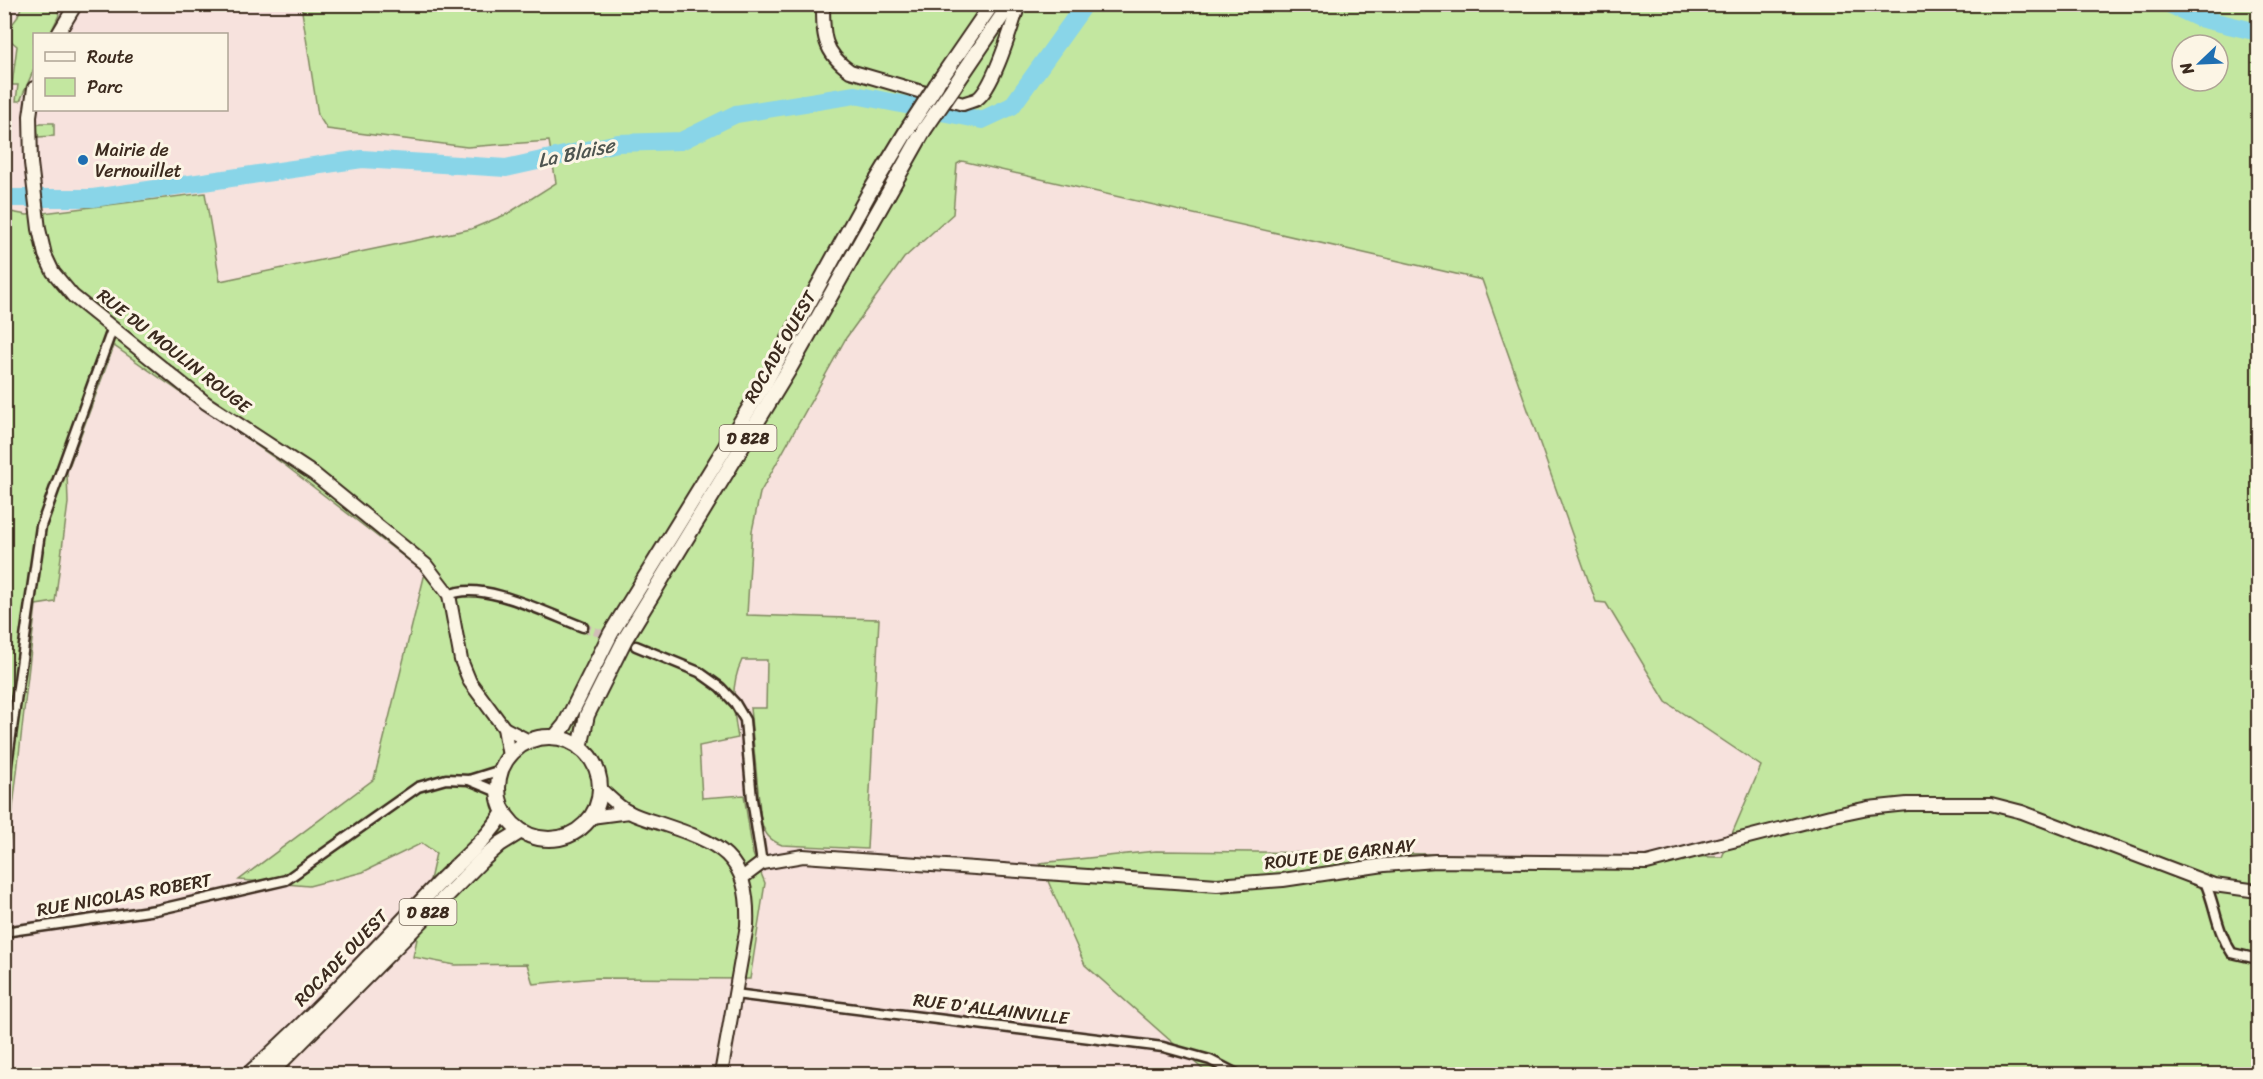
<svg xmlns="http://www.w3.org/2000/svg" width="2263" height="1079" font-family="Sriracha,sans-serif">
<style>
.green{fill:#c3e7a0;stroke:#7f885f;stroke-width:1.5;fill-rule:evenodd}
.lines{fill:none;stroke-linecap:round;stroke-linejoin:round}
.river{stroke:#89d5e8;stroke-width:18}
.street-tunnel{stroke:#d1bdb7;stroke-width:8;stroke-dasharray:8 4;stroke-linecap:butt}
.street-casing{stroke:#3b2a1e;stroke-width:13}
.secondary-casing{stroke:#3b2a1e;stroke-width:16}
.primary-casing{stroke:#3b2a1e;stroke-width:18}
.street{stroke:#fcf5e5;stroke-width:8}
.secondary{stroke:#fcf5e5;stroke-width:12}
.primary{stroke:#fcf5e5;stroke-width:14}
.primary-bridge-casing{stroke:#3b2a1e;stroke-width:18;stroke-linecap:butt}
.primary-bridge{stroke:#fcf5e5;stroke-width:14}
.poi-dot{fill:#1f6fb2;stroke:#fcf5e5;stroke-width:2}
.labels{text-anchor:middle;dominant-baseline:central;stroke-width:6;stroke-linejoin:round;paint-order:stroke}
.shield{fill:#fcf5e5;stroke:#75675a;stroke-width:1.5}
.shield-label{font-size:16px;font-weight:bold;fill:#3b2a1e}
.poi-label{font-size:18px;fill:#3b2a1e;stroke:#fcf5e5;text-anchor:start}
.street-label{font-size:18px;fill:#3b2a1e;stroke:#fcf5e5}
.water-label{font-size:20px;font-style:italic;fill:#4e5550;stroke:#fcf5e5}
</style>
<rect width="100%" height="100%" fill="#f7e2dd"/>
<filter id="ink" filterUnits="userSpaceOnUse"><feTurbulence type="fractalNoise" baseFrequency=".0167" numOctaves="2"/><feDisplacementMap in="SourceGraphic" scale="12" xChannelSelector="R" yChannelSelector="G"/><feConvolveMatrix kernelMatrix="1 2 1 2 8 2 1 2 1" color-interpolation-filters="sRGB"/></filter>
<g filter="url(#ink)">
<!-- green -->
<g class="green">
<path d="M22 5H56L59 15 50 34H34V69L20 101H16L18 85H12L17 46 4 35 17 18Z"/>
<path d="M301 5H2258V1074H1208L1085 965 1040 863 1156 851 1722 857 1761 766 1666 702 1606 603 1596 602 1482 280 962 161 957 164 953 214 904 258 846 338 760 493 752 531 747 615 879 619 867 849 782 845C769 840 765 834 761 821L750 708H766L767 660H742C730 685 733 711 738 738L699 746 702 798 744 795 753 854 765 883 750 979 597 978 533 984 527 964 455 965 413 957 436 853 422 843 363 872 309 886 239 880 374 779 425 573 286 466 114 346 67 472 68 503 55 602 36 605 5 878V211L27 215 205 193 220 281 471 229 507 214 556 183 549 141 467 147 327 129 318 115ZM2182 45H2218V81H2182Z"/>
<path d="M41 123H54V136L38 137 37 125Z"/>
</g>
<g class="lines">
<!-- river -->
<g class="river">
<path d="M2169 4 2199 18 2258 32"/>
<path d="M4 198H93L362 159 506 168 618 143 681 141 736 114 855 95 982 120 1012 106 1085 4"/>
</g>
<!-- street-tunnel -->
<path class="street-tunnel" d="M583 627 627 643"/>
<!-- street casing -->
<g class="street-casing">
<g id="street">
<path d="M449 595C482 579 550 615 583 627"/>
<path d="M636 646 699 672 720 687 735 703 745 720 752 799 762 863"/>
<path d="M469 780 498 792"/>
<path d="M4 785 41 526 113 327"/>
<path d="M2205 882C2216 907 2216 930 2232 953L2258 959"/>
<path d="M4 932 156 910 286 880 418 787 446 779 469 780 501 770"/>
<path d="M735 994 1163 1047 1210 1060 1237 1074"/>
</g>
</g>
<!-- secondary casing -->
<g class="secondary-casing">
<g id="secondary">
<path d="M823 4C823 35 823 52 850 71L963 104C967 102 973 101 977 99 994 88 1012 25 1019 4"/>
<path d="M58 34 76 4"/>
<path d="M34 88 30 116 31 163 39 229 45 255 53 272 73 296 206 403 314 474 426 565 449 595 461 660 470 682 504 728 509 756"/>
<path d="M504 728 529 741"/>
<path d="M600 789C609 796 618 807 629 812 638 817 649 820 659 823 719 843 750 854 747 926L721 1074"/>
<path d="M591 817 629 812"/>
<path d="M742 878 762 863 803 856 1217 885 1283 880 1384 865 1435 861 1647 863 1830 816 1868 808 1907 804H1991L2022 812 2214 885 2258 891"/>
</g>
</g>
<!-- primary casing -->
<g class="primary-casing">
<g id="primary">
<path d="M937 84 992 4"/>
<path d="M953 88 1010 4"/>
<path d="M555 737 565 725 611 633 766 381 868 195 909 127"/>
<circle cx="549" cy="788" r="51"/>
<path d="M580 748 587 715 625 639 788 371 924 130"/>
<path d="M249 1074C314 1016 373 952 433 889 457 863 486 842 504 812"/>
<path d="M269 1074 481 861 500 844 521 831"/>
</g>
</g>
<!-- street -->
<use href="#street" class="street"/>
<!-- secondary -->
<use href="#secondary" class="secondary"/>
<!-- primary -->
<use href="#primary" class="primary"/>
<!-- primary-bridge casing -->
<g class="primary-bridge-casing">
<g id="primary-bridge">
<path d="M909 127 937 84"/>
<path d="M924 130 953 88"/>
</g>
</g>
<!-- primary-bridge -->
<use href="#primary-bridge" class="primary-bridge"/>
</g>
</g>
<!-- markers -->
<circle class="poi-dot" cx="83" cy="160" r="6"/>
<g class="labels">
<!-- shield labels -->
<g class="shield">
<rect x="719.5" y="425" width="57" height="26" rx="4.5"/>
<rect x="399.5" y="899" width="57" height="26" rx="4.5"/>
</g>
<g class="shield-label">
<text x="748" y="438">D 828</text>
<text x="428" y="912">D 828</text>
</g>
<!-- poi labels -->
<g class="poi-label">
<text x="95" y="150">Mairie de<tspan x="95" dy="21">Vernouillet</tspan></text>
</g>
<!-- street labels -->
<g class="street-label">
<text transform="translate(780 347) rotate(-60)">ROCADE OUEST</text>
<text transform="translate(174 351) rotate(38)">RUE DU MOULIN ROUGE</text>
<text transform="translate(1340 854) rotate(-7)">ROUTE DE GARNAY</text>
<text transform="translate(124 895) rotate(-10)">RUE NICOLAS ROBERT</text>
<text transform="translate(341 958) rotate(-46)">ROCADE OUEST</text>
<text transform="translate(991 1009) rotate(7)">RUE D'ALLAINVILLE</text>
</g>
<!-- water labels -->
<g class="water-label">
<text transform="translate(576 153) rotate(-12)">La Blaise</text>
</g>
</g>
<!-- margin -->
<rect width="2263" height="1079" fill="none" stroke="#fcf5e5" stroke-width="24"/>
<rect x="12" y="12" width="2239" height="1055" fill="none" stroke="#3b2a1e" stroke-width="2" filter="url(#ink)"/>
<!-- legend -->
<rect x="33" y="33" width="195" height="78" fill="#fcf5e5" stroke="#afa495" stroke-width="1.5"/>
<rect x="45" y="52" width="30" height="9" fill="#fcf5e5" stroke="#afa495" stroke-width="1.5"/>
<text x="87" y="63" font-size="18" fill="#3b2a1e">Route</text>
<rect x="45" y="78" width="30" height="18" fill="#c3e7a0" stroke="#afa495" stroke-width="1.5"/>
<text x="87" y="93" font-size="18" fill="#3b2a1e">Parc</text>
<!-- north arrow -->
<g transform="translate(2200 63) rotate(247)"><circle r="28" fill="#fcf5e5" stroke="#afa495" stroke-width="1.5"/>
<path d="M0-4.5L10 22L0 15L-10 22Z" fill="#1f6fb2"/>
<text y="-9" font-size="16" font-weight="bold" text-anchor="middle" fill="#3b2a1e">N</text>
</g>
</svg>
